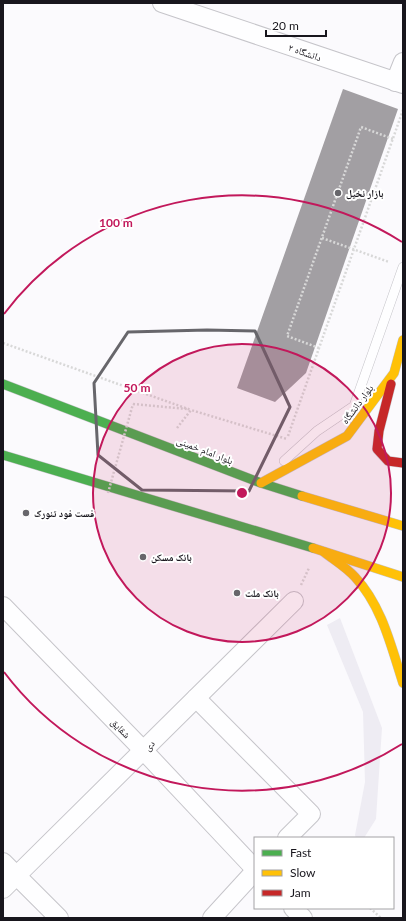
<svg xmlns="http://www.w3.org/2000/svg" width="406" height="921" font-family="Lato,'Noto Naskh Arabic',sans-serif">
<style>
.built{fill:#eeecf3}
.building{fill:#a29fa3}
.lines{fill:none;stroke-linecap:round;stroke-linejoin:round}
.lane-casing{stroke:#c6c5ca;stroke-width:10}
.street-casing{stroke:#c6c5ca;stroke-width:20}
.fast-casing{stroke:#c6c5ca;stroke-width:10}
.slow-casing{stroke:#c6c5ca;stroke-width:10}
.jam-casing{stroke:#c6c5ca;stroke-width:10}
.path{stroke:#d8d8d8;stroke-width:2.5;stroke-dasharray:2 2;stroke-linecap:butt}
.lane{stroke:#fefeff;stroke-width:9}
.street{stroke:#fefeff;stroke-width:18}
.fast{stroke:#4caf50;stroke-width:9}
.slow{stroke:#ffc107;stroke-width:9}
.jam{stroke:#c62828;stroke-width:9}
.path-bridge{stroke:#d8d8d8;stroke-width:2.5;stroke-dasharray:2 2;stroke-linecap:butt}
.marked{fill:none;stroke:#67666b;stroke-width:3;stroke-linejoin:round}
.ring{fill:none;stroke:#c2185b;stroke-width:2}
.poi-dot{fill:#67666b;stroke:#fff;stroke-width:1.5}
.labels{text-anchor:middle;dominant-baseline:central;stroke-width:4;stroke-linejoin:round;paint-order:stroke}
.street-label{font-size:10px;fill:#18161d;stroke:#fff}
.poi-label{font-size:10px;font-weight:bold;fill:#18161d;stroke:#fff;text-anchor:start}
.centre{fill:#c2185b;stroke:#fff;stroke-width:2}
.ring-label{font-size:12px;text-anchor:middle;font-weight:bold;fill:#c2185b;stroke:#fff;stroke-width:4;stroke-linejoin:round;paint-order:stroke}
</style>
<rect width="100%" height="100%" fill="#fbfafd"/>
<!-- built -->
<path class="built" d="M340 618 382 728 376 819 364 838H356L355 835 365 782 363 712 327 625Z"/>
<!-- building -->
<path class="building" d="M343 89 398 109 306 373 275 402 237 388Z"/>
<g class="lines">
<!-- lane casing -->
<g class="lane-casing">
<path id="lane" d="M284 461 317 431 354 406 403 267"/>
</g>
<!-- street casing -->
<g class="street-casing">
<g id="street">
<path d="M162 3 403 84"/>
<path d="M395 82 403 62"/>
<path d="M3 606 144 751 255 869"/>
<path d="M196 698 311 814 287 838"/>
<path d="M3 862 59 918"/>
<path d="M3 889 294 601"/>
<path d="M293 908 303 918"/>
<path d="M212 918 255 871"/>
</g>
</g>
<!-- fast casing -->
<g class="fast-casing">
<g id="fast">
<path d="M3 384 261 483 302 496"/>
<path d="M3 455 313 548"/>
</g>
</g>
<!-- slow casing -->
<g class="slow-casing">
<g id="slow">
<path d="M261 483 347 436 394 373 403 340"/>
<path d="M302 496 403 526"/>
<path d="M313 548 403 577"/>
<path d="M324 552C334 560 346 567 355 577 382 606 391 646 403 683"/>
</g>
</g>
<!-- jam casing -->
<g class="jam-casing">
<path id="jam" d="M391 384 379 431 377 449 388 461 403 463"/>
</g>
<!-- path -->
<g class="path">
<path d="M322 238 389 262"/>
<path d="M3 343 191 410"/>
<path d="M319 348 287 336 361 127 393 139"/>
<path d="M133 404 187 409"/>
<path d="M177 428 191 410 287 439"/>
<path d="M288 436 403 110"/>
<path d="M301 585 309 568"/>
<path d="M370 908 381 918"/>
</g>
<!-- lane -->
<use href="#lane" class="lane"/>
<!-- street -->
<use href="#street" class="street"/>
<!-- fast -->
<use href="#fast" class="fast"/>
<!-- slow -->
<use href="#slow" class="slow"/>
<!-- jam -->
<use href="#jam" class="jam"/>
<!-- path-bridge -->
<path class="path-bridge" d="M108 493 133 404"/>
</g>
<!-- marked area -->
<path class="marked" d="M207 330 255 331 290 407 249 491 142 490 98 455 94 383 128 332Z"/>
<!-- distance rings -->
<circle cx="242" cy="493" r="149" fill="#c2185b" fill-opacity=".12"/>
<g class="ring">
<circle cx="242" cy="493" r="149"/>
<path d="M402 744A298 298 0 0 1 4 672M4 314A298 298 0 0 1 402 242"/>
</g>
<!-- markers -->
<g class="poi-dot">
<circle cx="338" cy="193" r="4"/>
<circle cx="26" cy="513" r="4"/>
<circle cx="143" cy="557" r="4"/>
<circle cx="237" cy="593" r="4"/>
</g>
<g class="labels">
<!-- street labels -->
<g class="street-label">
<text transform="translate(305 52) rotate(19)">دانشگاه ۲</text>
<text transform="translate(357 404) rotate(-53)">بلوار دانشگاه</text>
<text transform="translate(205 450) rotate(21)">بلوار امام خمینی</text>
<text transform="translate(121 728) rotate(46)">شقایق</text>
<text transform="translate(149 745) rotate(-45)">دی</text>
</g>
<!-- poi labels -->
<g class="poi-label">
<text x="346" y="193">بازار نخیل</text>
<text x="34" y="513">فست فود تنورک</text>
<text x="151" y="557">بانک مسکن</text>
<text x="245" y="593">بانک ملت</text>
</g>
</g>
<circle cx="242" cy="493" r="6" class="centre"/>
<g class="ring-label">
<text x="116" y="227">100 m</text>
<text x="137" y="392">50 m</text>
</g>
<!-- border -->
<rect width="406" height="921" fill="none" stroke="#18161d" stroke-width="8"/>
<!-- legend -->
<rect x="254" y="837" width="140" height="72" fill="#ffffff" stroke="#a3a2a5"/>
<rect x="262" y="850" width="20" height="6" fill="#4caf50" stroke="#a3a2a5"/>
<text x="290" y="857" font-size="12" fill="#18161d">Fast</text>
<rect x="262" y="870" width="20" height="6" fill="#ffc107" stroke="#a3a2a5"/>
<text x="290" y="877" font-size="12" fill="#18161d">Slow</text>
<rect x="262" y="890" width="20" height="6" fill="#c62828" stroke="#a3a2a5"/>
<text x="290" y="897" font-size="12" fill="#18161d">Jam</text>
<!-- scale -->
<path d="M266 30v6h60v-6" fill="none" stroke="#18161d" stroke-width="2"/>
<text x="272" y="30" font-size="12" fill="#18161d" stroke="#ffffff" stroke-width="3" paint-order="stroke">20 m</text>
</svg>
